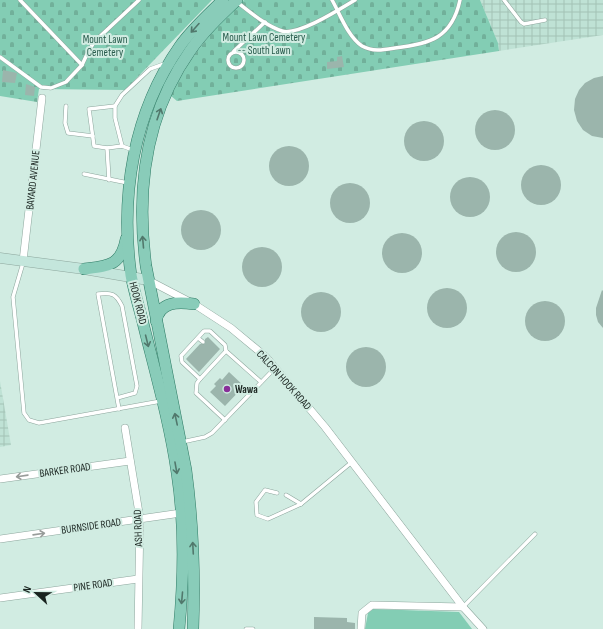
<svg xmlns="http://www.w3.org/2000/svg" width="603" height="629" font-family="'Sofia Sans Condensed',sans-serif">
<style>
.industrial{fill:url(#industrial-grid)}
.cemetery{fill:url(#cemetery-stones)}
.pitch{fill:#83cdb4}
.building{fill:#9bb5ac}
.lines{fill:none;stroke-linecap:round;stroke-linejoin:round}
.lane-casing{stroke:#8da69d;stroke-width:4.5}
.street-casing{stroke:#8da69d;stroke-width:8}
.secondary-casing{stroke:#8da69d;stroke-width:11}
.primary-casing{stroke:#2e7b65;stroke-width:12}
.lane{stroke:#fff;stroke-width:3.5}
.street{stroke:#fff;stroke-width:7}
.secondary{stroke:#c4e6dc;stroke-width:10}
.primary{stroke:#89ccb9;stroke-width:11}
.oneway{stroke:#51786c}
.oneway2{stroke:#989c9a}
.poi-dot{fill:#892e99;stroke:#d1ece2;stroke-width:1.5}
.labels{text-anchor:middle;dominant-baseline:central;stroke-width:4;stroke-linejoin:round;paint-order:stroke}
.park-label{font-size:11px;fill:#295c4d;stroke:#d1ece2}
.street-label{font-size:11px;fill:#19231f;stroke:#d1ece2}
.poi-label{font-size:11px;font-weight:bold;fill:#19231f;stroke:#d1ece2;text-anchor:start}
</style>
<defs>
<pattern id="industrial-grid" width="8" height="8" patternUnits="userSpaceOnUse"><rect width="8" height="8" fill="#bfe2d5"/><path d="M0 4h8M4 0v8" fill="none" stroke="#a4c2b6"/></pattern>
<pattern id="cemetery-stones" width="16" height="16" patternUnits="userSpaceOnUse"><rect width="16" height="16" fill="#83cdb4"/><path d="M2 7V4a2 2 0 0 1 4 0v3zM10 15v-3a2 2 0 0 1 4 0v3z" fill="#71b09a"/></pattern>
</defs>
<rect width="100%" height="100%" fill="#d1ece2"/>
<!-- industrial -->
<g class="industrial">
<path d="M480 0H603V35L499 51 498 43Z"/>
<path d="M0 381 11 445 0 447Z"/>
</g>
<!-- cemetery -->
<g class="cemetery">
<path d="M0 0H212L125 90 39 89 37 102 0 96Z"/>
<path d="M244 0H480L498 43 499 51 177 101 171 96C190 56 211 31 244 0Z"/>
</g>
<!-- pitch -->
<path class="pitch" d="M373 609 459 612 472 629H365L368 613Z"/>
<!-- building -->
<g class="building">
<path d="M342 56 344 67 327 69V62L337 61V57Z"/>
<path d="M3 70 17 73 15 83 2 82Z"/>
<path d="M603 76V138L592 136 583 130 577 121 574 110 575 99 579 90 585 83 594 78Z"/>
<path d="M26 84 35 87 34 96 25 95Z"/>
<circle cx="495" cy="130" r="20"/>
<circle cx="424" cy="141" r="20"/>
<circle cx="289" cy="166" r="20"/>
<circle cx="541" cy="185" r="20"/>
<circle cx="470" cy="197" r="20"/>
<circle cx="350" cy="203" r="20"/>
<circle cx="201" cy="230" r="20"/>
<circle cx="516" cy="252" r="20"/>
<circle cx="402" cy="253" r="20"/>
<circle cx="262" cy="267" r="20"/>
<circle cx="447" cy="308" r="20"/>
<path d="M602 290 603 291V328L598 322 596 315V308Z"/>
<circle cx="321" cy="312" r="20"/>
<circle cx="545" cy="321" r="20"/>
<path d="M208 337 220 349 199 372 186 359 200 344H205V339Z"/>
<circle cx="366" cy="367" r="20"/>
<path d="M229 372 244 386 225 406 210 392 216 386 214 384 220 378 222 380Z"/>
<path d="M314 617 347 618V622L355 623V629H314Z"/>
</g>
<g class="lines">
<!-- lane casing -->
<g class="lane-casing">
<g id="lane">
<path d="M20 0 82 65"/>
<path d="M332 0C340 14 348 37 362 46 373 52 383 50 395 48 430 44 452 38 460 0"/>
<path d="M504 0 521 22 524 24 545 20"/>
<path d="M237 2C250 12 266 26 282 31 298 36 340 9 355 0"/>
<path d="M234 51 265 22"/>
<circle cx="236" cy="60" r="8"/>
<path d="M0 57 41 87 51 88 66 82 82 65 89 50 95 41 139 0"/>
<path d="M66 106 65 123 68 133 93 136"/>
<path d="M122 146 115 118V106L122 95 150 69 164 64"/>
<path d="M107 148 94 146 89 109 115 106"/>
<path d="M84 174 128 183"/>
<path d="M109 180 107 148 122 146 133 150"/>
<path d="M23 263 13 297 24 413 29 420 39 423 161 401"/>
<path d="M198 338 203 342"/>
<path d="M200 379 226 351"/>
<path d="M117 398 135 393 137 386 122 306C116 294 112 292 98 294L117 398 119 409"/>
<path d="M225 420 196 393 197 383 200 379 182 362 181 356 204 331H210L225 345 226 351 261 382"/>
<path d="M182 442 205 437 212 433 275 368"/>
<path d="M277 493 265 490 256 502 257 515 268 519 301 504 352 462"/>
<path d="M286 495 301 504"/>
<path d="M463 607 535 534"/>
<path d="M246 629H253"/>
</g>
</g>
<!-- street casing -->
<g class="street-casing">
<g id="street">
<path d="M23 261 42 98"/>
<path d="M148 280 194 304 231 328 266 357 325 427 463 607 483 629"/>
<path d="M125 428 140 519 138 629"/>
<path d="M0 479 130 461"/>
<path d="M0 539 181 513"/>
<path d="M0 598 138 579"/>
<path d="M361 629 362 613 372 605 463 607"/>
</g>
</g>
<!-- secondary casing -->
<g class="secondary-casing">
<path id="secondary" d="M0 258 84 269 148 280"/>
</g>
<!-- primary casing -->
<g class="primary-casing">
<g id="primary">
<path d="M84 269C108 266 121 266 126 239"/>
<path d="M156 321C160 301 178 302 194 304"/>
<path d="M179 629C184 577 185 525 177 473 170 424 156 375 144 327 140 310 134 292 131 275 120 196 133 113 180 46 192 29 208 15 223 0"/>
<path d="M193 629C195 576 193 523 186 470L146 266C136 191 145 115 190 51 203 32 220 16 237 0"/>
</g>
</g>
<!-- lane -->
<use href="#lane" class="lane"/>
<!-- street -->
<use href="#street" class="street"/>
<!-- secondary -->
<use href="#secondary" class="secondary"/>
<!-- primary -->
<use href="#primary" class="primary"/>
</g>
<!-- one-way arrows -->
<defs><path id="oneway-shaft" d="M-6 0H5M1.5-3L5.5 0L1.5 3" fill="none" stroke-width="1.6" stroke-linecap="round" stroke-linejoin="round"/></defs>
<g class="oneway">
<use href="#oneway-shaft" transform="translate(195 28) rotate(132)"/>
<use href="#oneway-shaft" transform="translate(159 114) rotate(-71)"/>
<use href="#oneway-shaft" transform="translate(143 242) rotate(-95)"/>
<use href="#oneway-shaft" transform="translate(147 341) rotate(76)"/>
<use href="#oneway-shaft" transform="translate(176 419) rotate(-102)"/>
<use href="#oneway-shaft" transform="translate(176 468) rotate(80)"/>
<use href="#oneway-shaft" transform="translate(193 548) rotate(-93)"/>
<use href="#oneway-shaft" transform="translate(182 598) rotate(95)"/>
</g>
<g class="oneway2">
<use href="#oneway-shaft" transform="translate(22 476) rotate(172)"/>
<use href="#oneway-shaft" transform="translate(39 534) rotate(-8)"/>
</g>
<!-- markers -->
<circle class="poi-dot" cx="227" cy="389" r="4"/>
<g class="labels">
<!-- park labels -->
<g class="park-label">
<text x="264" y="37">Mount Lawn Cemetery<tspan x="264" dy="13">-- South Lawn</tspan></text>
<text x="105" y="39">Mount Lawn<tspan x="105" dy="13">Cemetery</tspan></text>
</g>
<!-- street labels -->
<g class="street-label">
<text transform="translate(33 180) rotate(-84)">BAYARD AVENUE</text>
<text transform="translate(138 303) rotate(76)">HOOK ROAD</text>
<text transform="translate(284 380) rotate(48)">CALCON HOOK ROAD</text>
<text transform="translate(65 470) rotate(-8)">BARKER ROAD</text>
<text transform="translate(91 526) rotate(-8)">BURNSIDE ROAD</text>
<text transform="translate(138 528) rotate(-92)">ASH ROAD</text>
<text transform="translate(93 585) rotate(-8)">PINE ROAD</text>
</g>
<!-- poi labels -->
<g class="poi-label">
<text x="235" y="389">Wawa</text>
</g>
</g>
<!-- north arrow -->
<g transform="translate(36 593) rotate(292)" stroke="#d1ece2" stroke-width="3" paint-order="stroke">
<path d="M0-3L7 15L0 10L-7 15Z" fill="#19231f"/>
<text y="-6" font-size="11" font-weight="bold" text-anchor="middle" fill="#19231f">N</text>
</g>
</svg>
